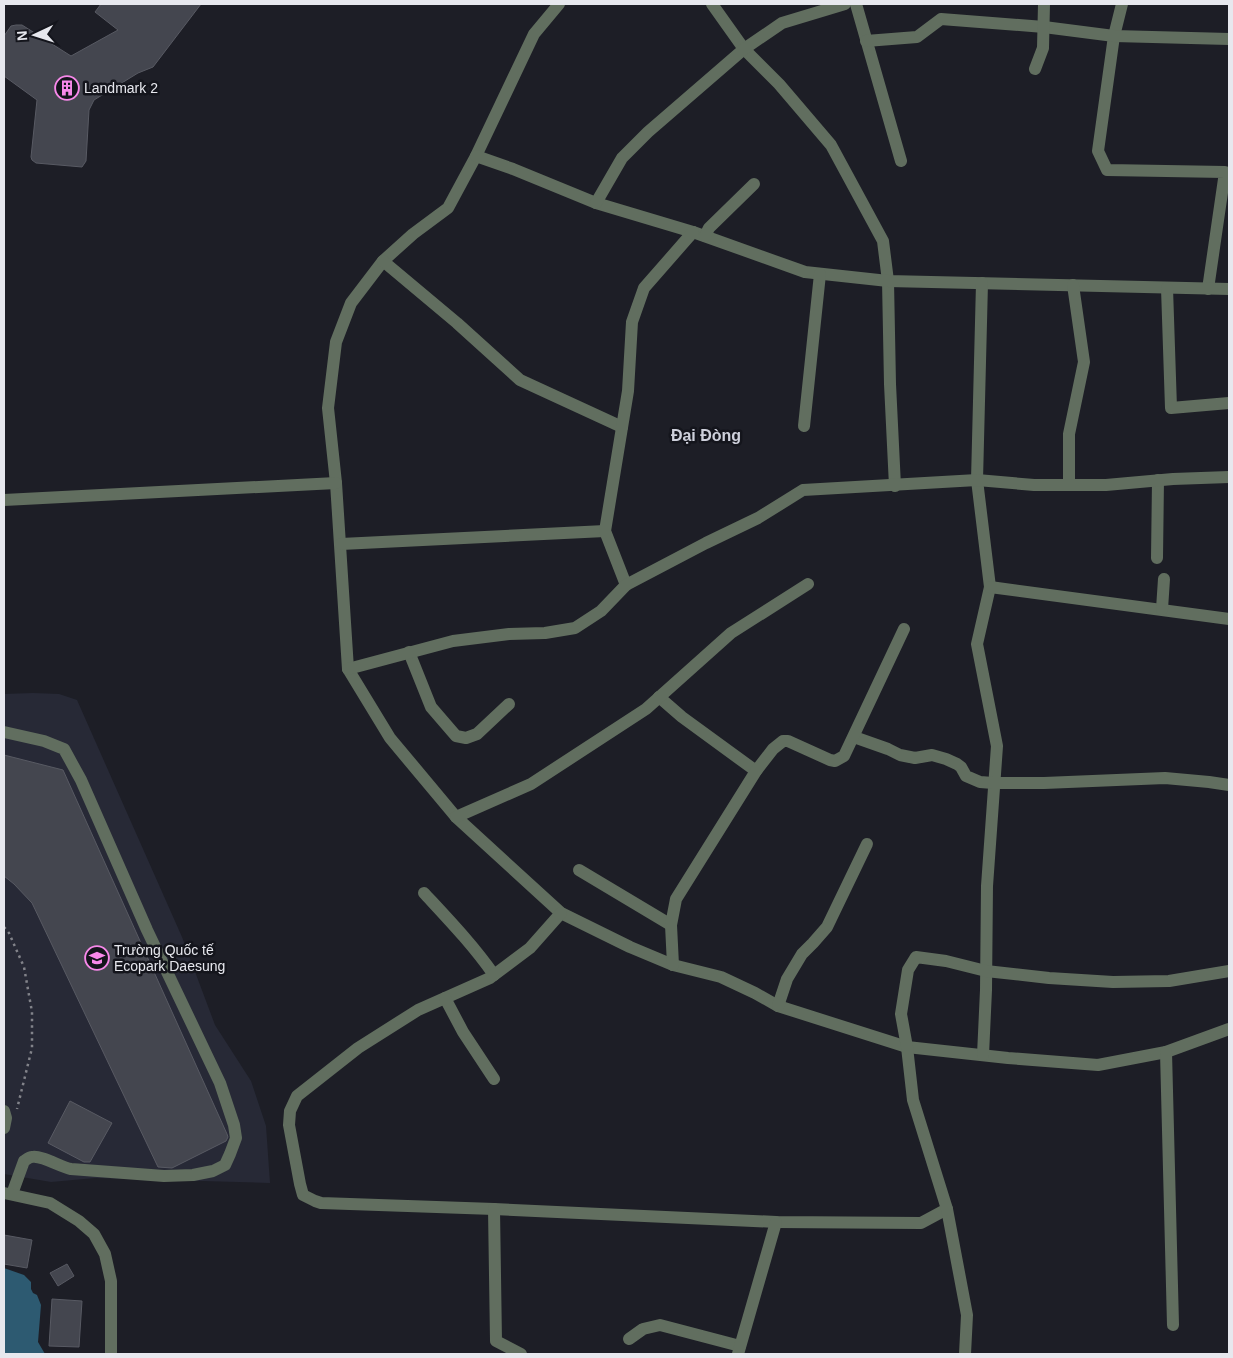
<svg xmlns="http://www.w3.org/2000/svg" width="1233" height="1358" font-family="Helvetica,sans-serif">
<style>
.built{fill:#272936}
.water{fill:#2d5a71}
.building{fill:#44464f;stroke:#585a63}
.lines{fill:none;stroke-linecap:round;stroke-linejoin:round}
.path{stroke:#82838a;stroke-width:2.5;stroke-dasharray:2.5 4;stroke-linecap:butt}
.minor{stroke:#616e5f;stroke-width:12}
.labels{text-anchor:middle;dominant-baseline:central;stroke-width:5;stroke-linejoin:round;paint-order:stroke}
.poi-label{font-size:14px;fill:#e7e8ee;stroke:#14151c;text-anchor:start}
.quarter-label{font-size:16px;font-weight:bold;fill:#ced0db;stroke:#14151c}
</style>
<rect width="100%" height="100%" fill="#1d1e26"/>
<!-- built -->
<path class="built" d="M33 693 59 694 77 700 182 937 215 1025 251 1081 266 1126 270 1183 95 1178 51 1182 4 1174V694Z"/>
<!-- water -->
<path class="water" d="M4 1268 24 1275 31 1282V1289L33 1293 37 1295 41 1305 38 1342 45 1354H4Z"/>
<!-- building -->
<g class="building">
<path d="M101 4H201L153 67 138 73 94 100 89 110 86 161 82 167 36 163 32 160 31 157 37 100 4 76V36L11 26 16 25H22L71 56 118 30 95 12Z"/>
<path d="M4 755 63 770 227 1134 228 1137 226 1141 172 1168 158 1167 32 903 14 884 4 876Z"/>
<path d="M70 1101 112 1123 90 1162H84L48 1143Z"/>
<path d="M4 1235 32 1240 27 1268 4 1264Z"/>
<path d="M67 1264 74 1276 58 1286 50 1273Z"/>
<path d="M52 1299 82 1301 79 1347 49 1346Z"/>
</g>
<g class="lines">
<!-- path -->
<path class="path" d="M4 927 9 933 24 967 32 1012V1048L17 1109"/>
<!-- minor -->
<g class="minor">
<path d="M559 4 534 34 476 156 448 208 413 234 383 261 351 303 336 342 328 408 336 483 348 669 390 738 456 817 561 913 630 947 673 965 721 977 755 993 778 1006 907 1047 1008 1058 1098 1065 1166 1052 1229 1029"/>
<path d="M712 4 744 49 779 84 831 145 883 241 888 281 890 384 895 486"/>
<path d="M856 4 901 161"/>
<path d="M1122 4 1114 36 1098 151 1107 170 1225 172 1208 289"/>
<path d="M866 41 917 37 941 19 1044 27 1114 36 1229 39"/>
<path d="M1035 69 1043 48 1044 4"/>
<path d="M476 156 513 169 596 203 693 232 805 272 888 281 1229 289"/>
<path d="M596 203 622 158 648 132 744 49 782 23 845 4"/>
<path d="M705 236 709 228 754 184"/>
<path d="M383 261 457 323 520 380 622 427"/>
<path d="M982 283 977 480 990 587 977 644 997 746 987 886 986 990 983 1055"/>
<path d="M1167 288 1171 408 1229 403"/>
<path d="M804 426 820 274"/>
<path d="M1069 485V434L1084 362 1073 285"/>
<path d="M4 500 336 483"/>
<path d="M341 544 605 531"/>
<path d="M1157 558 1158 480"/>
<path d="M626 585 605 531 628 391 632 322 644 288 693 232"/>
<path d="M990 587 1229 619"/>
<path d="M1162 609 1164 579"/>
<path d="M409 652 431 707 456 736 466 738 477 734 509 704"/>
<path d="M348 669 453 641 509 634 545 633 575 628 601 611 626 585 706 543 758 518 803 490 977 480 1034 485H1106L1173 479 1229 477"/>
<path d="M659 697 682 717 756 771"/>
<path d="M4 732 44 741 64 749 81 780 147 930 220 1083 234 1125 236 1138 230 1154 225 1165 213 1171 193 1175 164 1176 71 1169C61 1167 41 1155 32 1157 29 1157 27 1159 24 1161L12 1194"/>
<path d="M854 737 888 749 900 755 915 758 932 755 946 759 957 764 961 767 966 776 980 782 993 783H1044L1165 778 1209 782 1229 785"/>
<path d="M456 817 531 784 646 709 731 633 808 584"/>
<path d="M579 870 671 925"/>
<path d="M424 893C449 920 473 945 494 975"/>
<path d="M561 913 530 948 490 978 418 1010 358 1048 297 1096 290 1111 289 1125 300 1184 303 1195 315 1201 321 1203 494 1209 776 1222 921 1223 947 1209"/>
<path d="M673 965 671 925 676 899 756 771 773 749 783 741H788L830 760 835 761 844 756 904 629"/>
<path d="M445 998 463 1032 494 1079"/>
<path d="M778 1006 787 979 802 954 813 943 827 927 867 844"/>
<path d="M1166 1052 1173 1325"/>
<path d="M4 1111 6 1118 4 1128"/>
<path d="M4 1193 50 1203 79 1221 94 1234 105 1254 111 1281V1354"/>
<path d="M494 1209 496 1341 521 1354"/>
<path d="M629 1339 643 1329 660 1325 740 1346"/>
<path d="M738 1354 776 1222"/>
<path d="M965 1354 967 1315 947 1209 913 1100 907 1047 901 1014 908 970 916 957 946 961 986 971 1049 978 1113 982 1169 981 1229 971"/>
</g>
</g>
<!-- icons -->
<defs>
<g id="building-ring" transform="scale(1.25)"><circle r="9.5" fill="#14151c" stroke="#f888ea" stroke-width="1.5"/><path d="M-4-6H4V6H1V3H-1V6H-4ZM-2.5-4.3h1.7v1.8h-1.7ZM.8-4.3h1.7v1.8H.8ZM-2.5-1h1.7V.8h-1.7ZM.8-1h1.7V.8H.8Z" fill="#f888ea"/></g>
<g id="school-ring" transform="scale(1.25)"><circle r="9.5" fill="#14151c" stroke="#f888ea" stroke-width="1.5"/><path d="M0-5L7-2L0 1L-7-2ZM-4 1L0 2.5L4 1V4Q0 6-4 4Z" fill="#f888ea"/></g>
</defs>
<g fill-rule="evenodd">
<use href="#building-ring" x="67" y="88"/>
<use href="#school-ring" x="97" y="958"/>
</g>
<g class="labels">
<!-- poi labels -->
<g class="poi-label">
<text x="84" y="88">Landmark 2</text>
<text x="114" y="950">Trường Quốc tế<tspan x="114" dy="16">Ecopark Daesung</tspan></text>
</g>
<!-- quarter labels -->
<g class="quarter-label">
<text x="706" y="435">Đại Đòng</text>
</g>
</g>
<!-- border -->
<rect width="1233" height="1358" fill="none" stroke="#e7e8ee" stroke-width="10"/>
<!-- north arrow -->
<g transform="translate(35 35) rotate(266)" stroke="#14151c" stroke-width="4" paint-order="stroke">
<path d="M0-4L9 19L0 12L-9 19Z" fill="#e7e8ee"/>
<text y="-8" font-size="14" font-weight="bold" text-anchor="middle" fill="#e7e8ee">N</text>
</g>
</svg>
